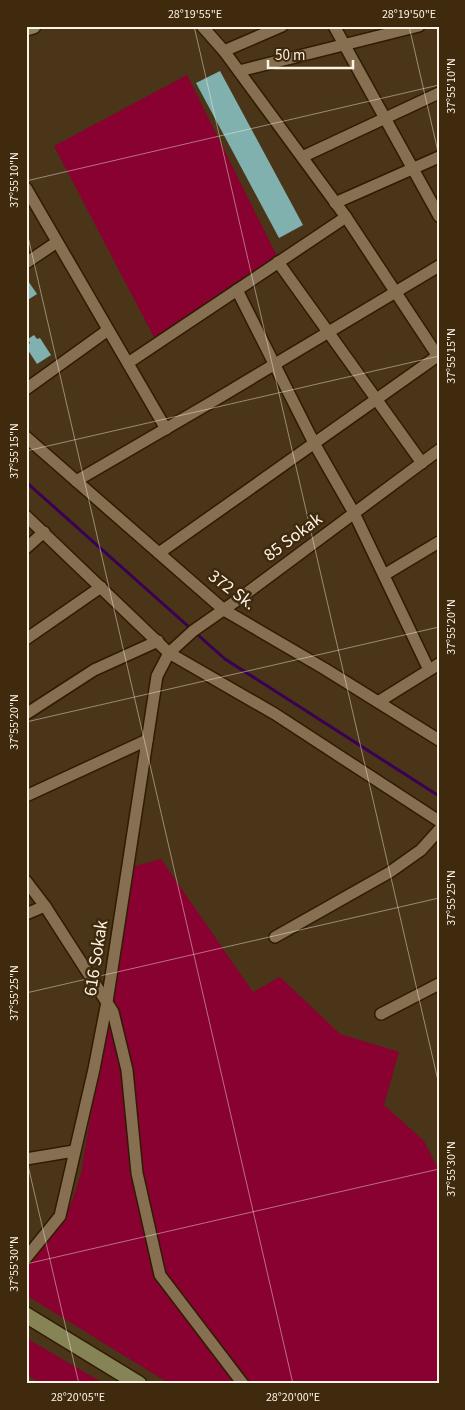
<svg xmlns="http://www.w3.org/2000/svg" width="465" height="1410" font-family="'Source Sans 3',sans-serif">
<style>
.green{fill:#880130}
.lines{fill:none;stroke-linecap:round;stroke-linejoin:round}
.stream{stroke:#3a0053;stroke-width:3}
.building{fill:#80b1af}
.street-casing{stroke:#2f1c00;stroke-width:14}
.secondary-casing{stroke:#2f1c00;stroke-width:18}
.street{stroke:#876f52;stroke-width:11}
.secondary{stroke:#868356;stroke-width:15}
.ticks{fill:none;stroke:#fdf3e6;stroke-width:1;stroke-opacity:0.45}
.labels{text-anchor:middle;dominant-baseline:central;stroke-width:5;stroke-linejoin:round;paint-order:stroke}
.street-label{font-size:18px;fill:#fdf3e6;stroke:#3f2a0e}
.neatline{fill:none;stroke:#fdf3e6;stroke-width:2}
.ticks-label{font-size:12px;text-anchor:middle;fill:#fdf3e6}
</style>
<rect width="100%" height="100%" fill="#4a3519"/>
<!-- green -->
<g class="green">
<path d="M187 75 277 256 156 341 54 146Z"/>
<path d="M161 859 253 992 280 977 340 1034 399 1052 384 1105 424 1141 439 1171V1384H170L26 1295V1267L57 1228 73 1199 81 1173 132 867Z"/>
<path d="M26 1338 105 1384H41L26 1374Z"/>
</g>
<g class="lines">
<!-- stream -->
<path class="stream" d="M26 482 225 659 439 796"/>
</g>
<!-- building -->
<g class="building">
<path d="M220 71 303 225 279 238 196 83Z"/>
<path d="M26 278 37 294 26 301Z"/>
<path d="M34 335 37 339 40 338 51 355 37 364 26 347 30 343 28 339Z"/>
</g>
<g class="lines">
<!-- street casing -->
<g class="street-casing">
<g id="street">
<path d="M202 26 224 51 346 217 439 358"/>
<path d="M334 26 439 216"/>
<path d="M224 51 282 26"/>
<path d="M239 71 419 26"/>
<path d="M302 157 439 93"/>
<path d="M26 188 166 429"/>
<path d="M335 203 439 157"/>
<path d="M278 262 422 463"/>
<path d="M26 263 57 242"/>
<path d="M237 290 314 443 354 513 429 670"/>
<path d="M128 363 346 217"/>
<path d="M26 389 108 330"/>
<path d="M26 437 224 610 325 669 439 740"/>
<path d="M76 481 210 403 439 266"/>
<path d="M26 516 169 653 275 714 439 821"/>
<path d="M26 548 44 532"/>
<path d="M159 553 439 355"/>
<path d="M384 575 439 542"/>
<path d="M26 639 101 587"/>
<path d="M378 702 439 664"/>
<path d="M26 714 94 670 158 641"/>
<path d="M26 796 147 740"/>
<path d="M26 881 45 906 113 1012 127 1070 137 1173 160 1275 243 1384"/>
<path d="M26 914 45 906"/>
<path d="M275 937 390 872 421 850 439 830"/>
<path d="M381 1014 439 984"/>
<path d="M26 1159 74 1151"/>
<path d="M26 1258 60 1216 94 1069 107 1002 157 676 169 653 193 631 236 601 439 450"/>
</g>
</g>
<!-- secondary casing -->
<g class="secondary-casing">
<g id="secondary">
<path d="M26 28 33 26"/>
<path d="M26 1315 139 1384"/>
</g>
</g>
<!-- street -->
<use href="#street" class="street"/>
<!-- secondary -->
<use href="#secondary" class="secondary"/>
</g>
<!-- ticks -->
<path class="ticks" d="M194 26 439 1085M409 26 439 156M26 181 439 85M26 228 293 1384M26 451 439 356M26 722 439 627M26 993 439 898M26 1157 79 1384M26 1264 439 1169"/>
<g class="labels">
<!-- street labels -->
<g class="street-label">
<text transform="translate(293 537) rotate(-37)">85 Sokak</text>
<text transform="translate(232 590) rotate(37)">372 Sk.</text>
<text transform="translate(96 958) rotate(-81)">616 Sokak</text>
</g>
</g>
<!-- border -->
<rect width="465" height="1410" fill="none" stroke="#3f2a0e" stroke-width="55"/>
<!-- scale -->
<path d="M268 60v8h85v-8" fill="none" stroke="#fdf3e6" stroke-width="2.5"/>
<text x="275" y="60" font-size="15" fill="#fdf3e6" stroke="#3f2a0e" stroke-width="4" paint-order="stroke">50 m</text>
<rect x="28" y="28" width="410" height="1354" class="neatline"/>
<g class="ticks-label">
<text x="195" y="18">28°19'55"E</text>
<text x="409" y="18">28°19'50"E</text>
<text transform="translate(451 86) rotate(-90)" y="4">37°55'10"N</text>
<text transform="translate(14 180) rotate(-90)" y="4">37°55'10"N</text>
<text transform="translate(451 356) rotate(-90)" y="4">37°55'15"N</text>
<text transform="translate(14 451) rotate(-90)" y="4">37°55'15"N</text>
<text transform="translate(451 627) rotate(-90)" y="4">37°55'20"N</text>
<text transform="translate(14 722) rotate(-90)" y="4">37°55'20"N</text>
<text transform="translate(451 898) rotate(-90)" y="4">37°55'25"N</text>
<text transform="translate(14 993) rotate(-90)" y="4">37°55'25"N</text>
<text transform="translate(451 1169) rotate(-90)" y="4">37°55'30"N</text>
<text transform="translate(14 1264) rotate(-90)" y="4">37°55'30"N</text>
<text x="78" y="1401">28°20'05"E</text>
<text x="293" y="1401">28°20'00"E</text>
</g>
</svg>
